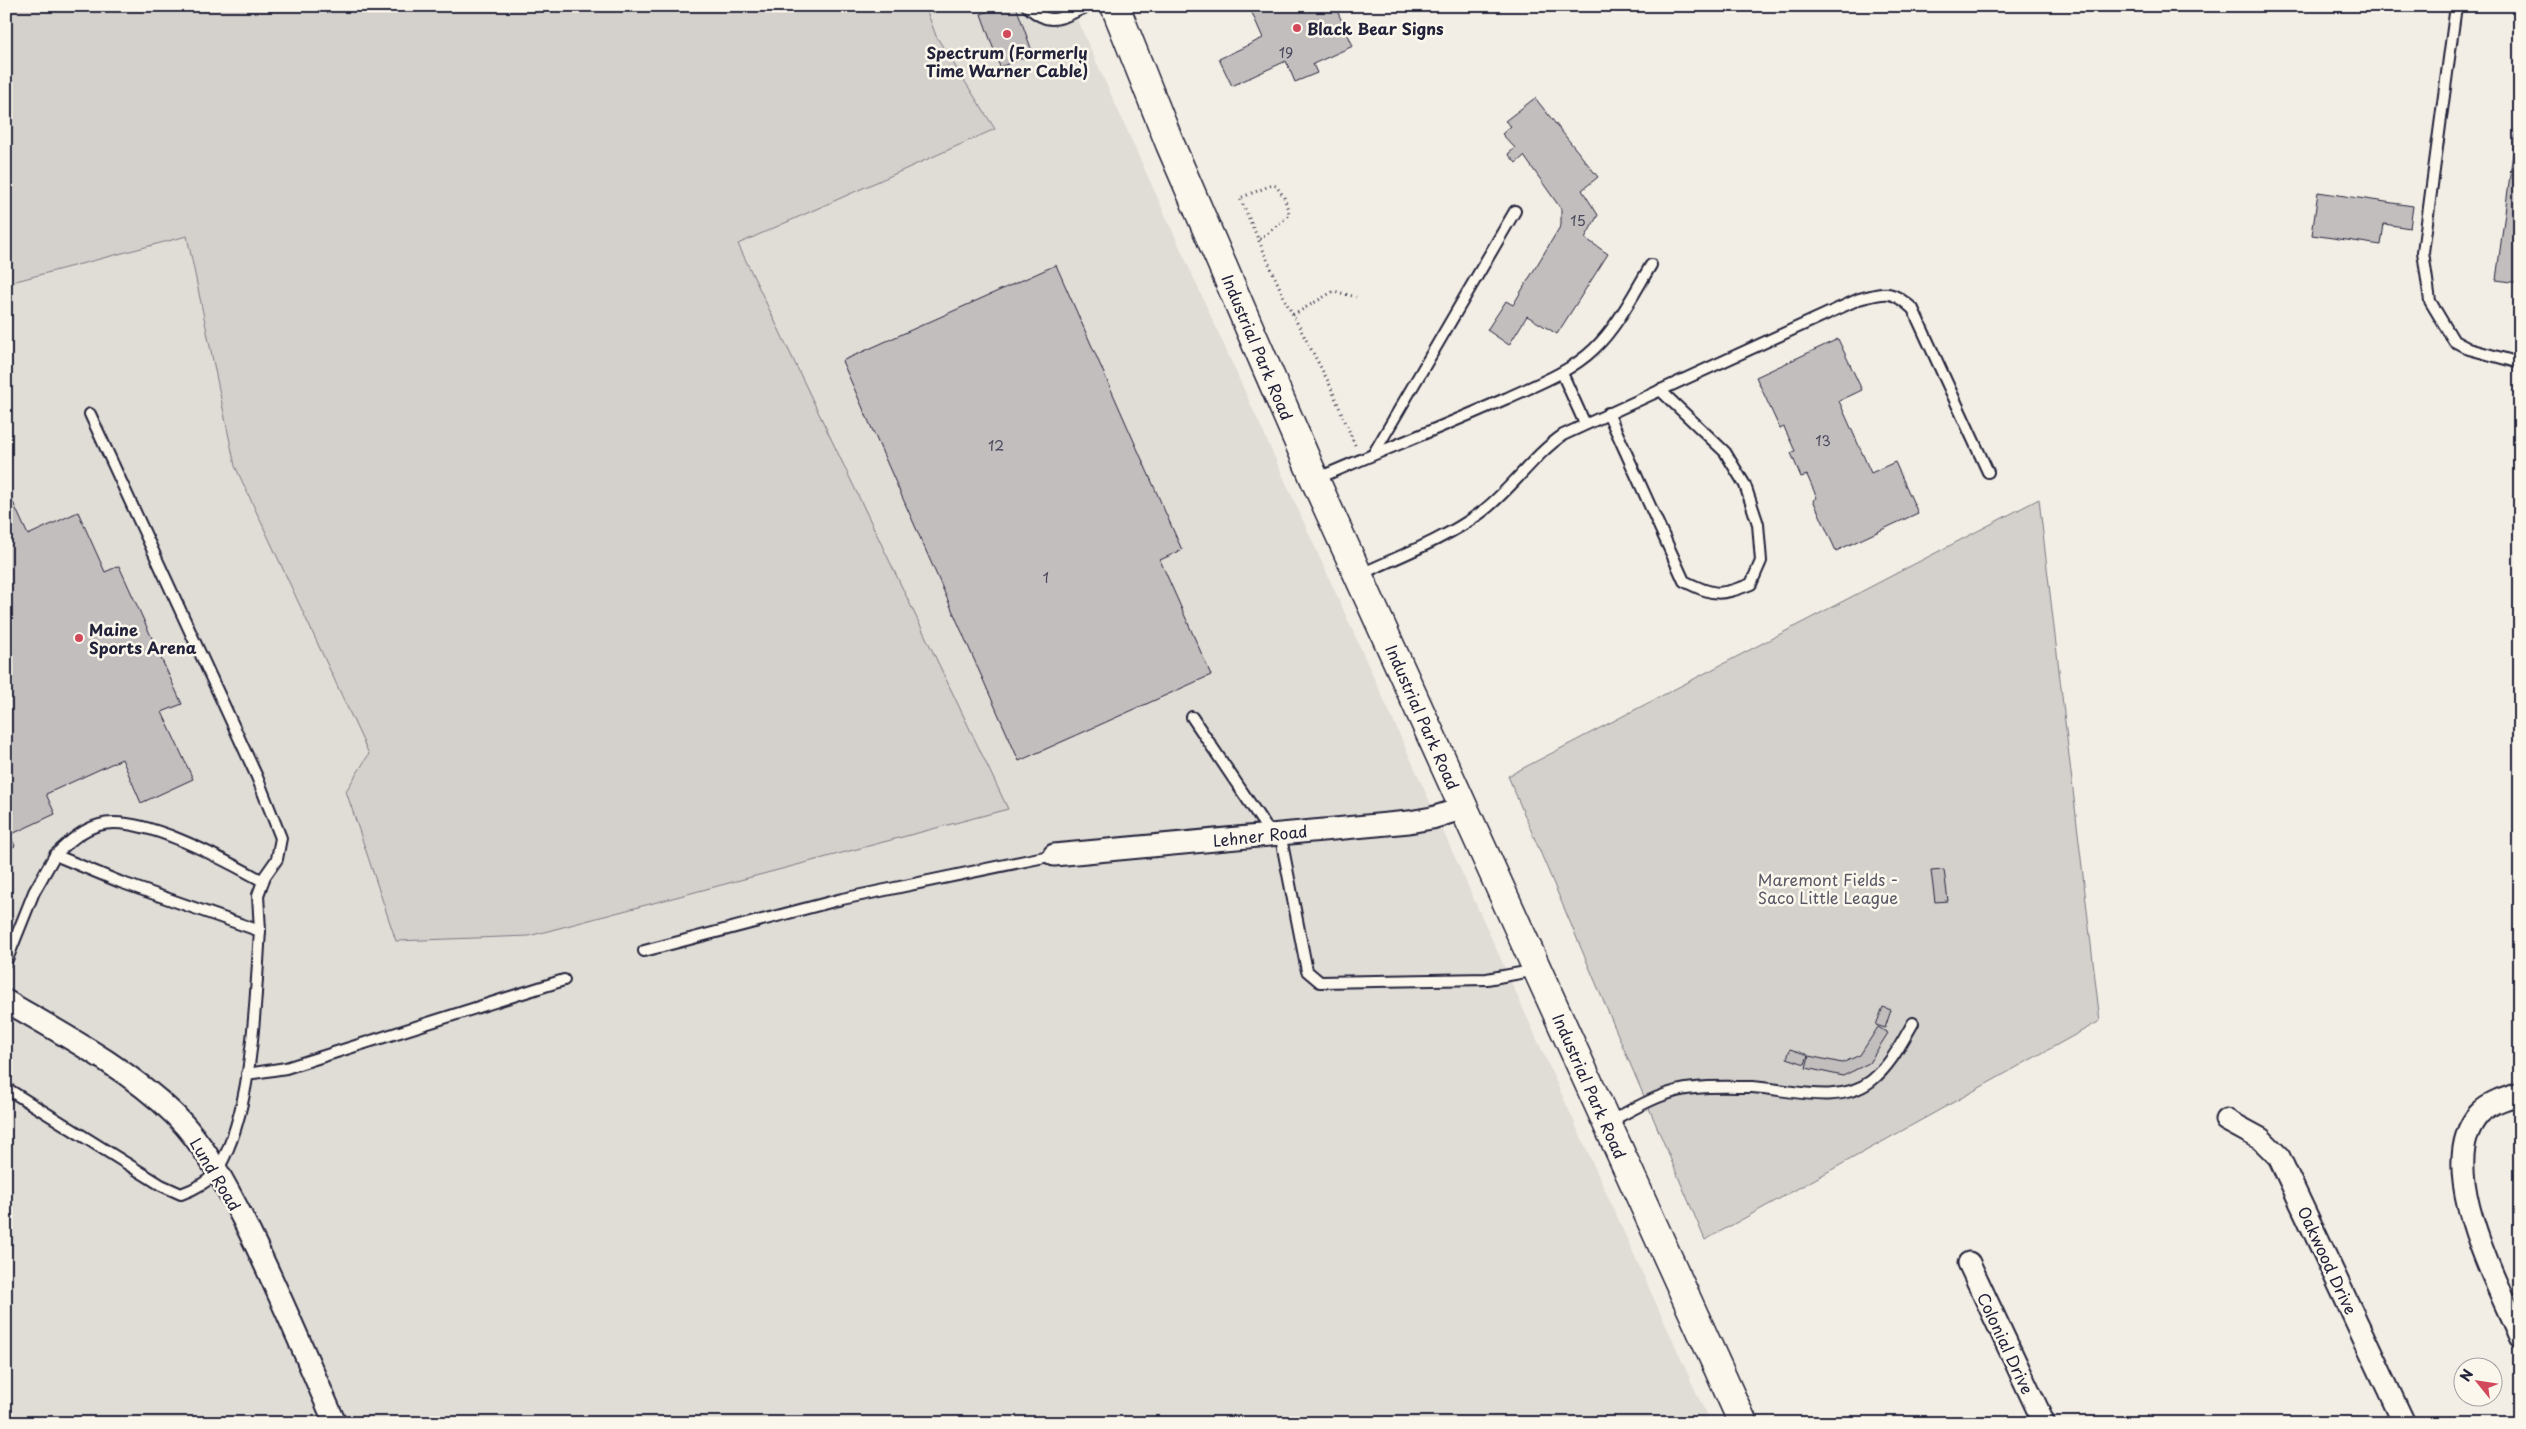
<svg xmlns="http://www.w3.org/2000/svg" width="2526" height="1429" font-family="'Playpen Sans',sans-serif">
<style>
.built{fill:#e0dcd6}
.green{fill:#d4d1cc;stroke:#7b7a84}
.building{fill:#c2bebe;stroke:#22223b}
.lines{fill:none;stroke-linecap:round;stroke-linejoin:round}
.service-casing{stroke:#22223b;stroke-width:14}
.minor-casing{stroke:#22223b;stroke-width:25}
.secondary-casing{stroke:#22223b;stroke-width:31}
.path{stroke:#22223b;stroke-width:3;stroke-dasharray:1 4;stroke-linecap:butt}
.service{stroke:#fbf7ec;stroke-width:10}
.minor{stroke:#fbf7ec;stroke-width:21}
.secondary{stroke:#fbf7ec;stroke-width:28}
.poi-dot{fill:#d1495b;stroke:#fbf7ec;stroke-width:2}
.labels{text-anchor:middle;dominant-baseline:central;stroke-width:5;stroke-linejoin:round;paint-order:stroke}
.number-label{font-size:14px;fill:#4a495c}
.poi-label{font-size:16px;font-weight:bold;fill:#22223b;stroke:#fbf7ec;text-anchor:start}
.street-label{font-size:16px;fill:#22223b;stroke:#fbf7ec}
.park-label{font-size:16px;fill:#575766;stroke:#fbf7ec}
</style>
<rect width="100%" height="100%" fill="#f2eee5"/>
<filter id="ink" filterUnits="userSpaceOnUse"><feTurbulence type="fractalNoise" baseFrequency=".02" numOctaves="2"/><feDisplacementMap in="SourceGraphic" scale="10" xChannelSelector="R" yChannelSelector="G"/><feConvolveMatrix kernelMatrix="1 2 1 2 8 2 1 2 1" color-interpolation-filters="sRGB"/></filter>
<g filter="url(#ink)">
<!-- built -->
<path class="built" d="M6 6H1071L1710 1423H6Z"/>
<!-- green -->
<g class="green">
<path d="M6 6H925L936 36 995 129 738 244 1008 809 529 936 396 941 346 791 369 754 235 466 187 236 16 281 6 288Z"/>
<path d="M2039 499 2100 1021 1705 1240 1508 776Z"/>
</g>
<!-- building -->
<g class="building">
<path d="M1004 6H1016L1033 54 1000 67 981 14Z"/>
<path d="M1249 6H1335L1353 46 1313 64 1317 73 1295 82 1286 61 1232 86 1219 59 1263 38Z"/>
<path d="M1535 98 1598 177 1582 190 1598 215 1585 238 1608 254 1557 334 1527 316 1509 345 1487 330 1506 301 1513 305 1561 225V209L1524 156 1516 163 1508 154 1515 148 1502 134 1511 126 1505 121Z"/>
<path d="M2520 100V283L2496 280Z"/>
<path d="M2318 192 2413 206 2410 228 2384 224 2381 245 2312 235Z"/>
<path d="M1056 265 1182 550 1160 560 1211 675 1019 761 842 361Z"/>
<path d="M1838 339 1862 390 1839 401 1871 473 1895 462 1918 513 1836 551 1813 500 1817 498 1807 475 1801 477 1791 453 1795 451 1784 427 1780 429 1756 377Z"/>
<path d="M6 487 28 535 78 512 105 572 119 566 182 704 162 712 193 779 141 803 122 759 46 794 55 814 10 835 15 846 6 850V757L10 755 6 747Z"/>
<path d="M1944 870 1948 901 1935 902 1931 871Z"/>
<path d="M1883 1007 1891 1010 1885 1028 1876 1025Z"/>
<path d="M1878 1027 1888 1033 1869 1063 1843 1076 1806 1068 1809 1056 1842 1063 1860 1055Z"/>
<path d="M1790 1049 1808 1055 1805 1064 1787 1058Z"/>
</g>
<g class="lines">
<!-- service casing -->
<g class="service-casing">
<g id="service">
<path d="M1027 6C1052 29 1060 17 1089 6"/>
<path d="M2456 6 2423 252 2430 301 2454 341 2469 349 2520 363"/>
<path d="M1562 373 1585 424"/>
<path d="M1608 413 1684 581C1714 596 1720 596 1751 584L1761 561 1758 524 1745 485 1725 452 1660 390"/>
<path d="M90 414 257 777 281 838 277 859 265 876 258 895 260 931"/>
<path d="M1374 453 1515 211"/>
<path d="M1316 479C1378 452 1442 427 1505 399 1535 385 1569 373 1594 349 1618 326 1634 293 1651 265"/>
<path d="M1359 575C1399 556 1443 540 1479 514 1511 491 1531 457 1563 435L1859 299C1886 292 1891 289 1913 309L1988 472"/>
<path d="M1192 717 1270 833"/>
<path d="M1280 833 1307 971 1320 982 1487 979 1537 970"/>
<path d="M55 855C68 843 81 830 99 825 141 813 226 861 263 881"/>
<path d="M644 951 842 899 1054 855"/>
<path d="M6 962 34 892 55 855 120 882 260 931C255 1000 254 1108 218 1169 212 1180 193 1190 181 1194L161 1185 6 1088"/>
<path d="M247 1074 286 1068 564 980"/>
<path d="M1607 1123C1634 1109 1663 1090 1695 1088 1713 1086 1733 1087 1752 1087 1789 1089 1838 1106 1871 1081 1890 1066 1901 1044 1913 1023"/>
</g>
</g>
<!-- minor casing -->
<g class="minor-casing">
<g id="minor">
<path d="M1054 855 1409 822 1432 818 1464 808"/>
<path d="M6 1001C64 1035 127 1068 175 1115 205 1145 224 1182 243 1219 277 1286 305 1355 335 1423"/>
<path d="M2520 1094C2506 1098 2489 1103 2479 1114 2433 1166 2497 1282 2520 1337"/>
<path d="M2226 1120 2261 1139 2279 1157 2404 1423"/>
<path d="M1969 1263 2044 1423"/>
</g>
</g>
<!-- secondary casing -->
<g class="secondary-casing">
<path id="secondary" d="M1115 6 1170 144 1315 480 1743 1423"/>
</g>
<!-- path -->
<g class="path">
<path d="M1260 239 1286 218 1289 213 1284 197 1276 186 1272 185 1240 198 1286 302 1329 383 1355 445"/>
<path d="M1293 315 1334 291 1356 297"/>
</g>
<!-- service -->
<use href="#service" class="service"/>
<!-- minor -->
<use href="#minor" class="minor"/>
<!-- secondary -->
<use href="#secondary" class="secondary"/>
</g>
</g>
<!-- markers -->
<g class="poi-dot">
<circle cx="1297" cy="28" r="5"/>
<circle cx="1007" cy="34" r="5"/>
<circle cx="79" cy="638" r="5"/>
</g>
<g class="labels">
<!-- number labels -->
<g class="number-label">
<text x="1286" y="52">19</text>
<text x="1578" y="220">15</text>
<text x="1823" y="440">13</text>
<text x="996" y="445">12</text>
<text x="1046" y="577">1</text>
</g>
<!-- poi labels -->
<g class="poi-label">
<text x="1307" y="28">Black Bear Signs</text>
<text x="1007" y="52" text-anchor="middle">Spectrum (Formerly<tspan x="1007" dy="18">Time Warner Cable)</tspan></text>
<text x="89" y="629">Maine<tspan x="89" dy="18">Sports Arena</tspan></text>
</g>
<!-- street labels -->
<g class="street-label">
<text transform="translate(1258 347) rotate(67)">Industrial Park Road</text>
<text transform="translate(1423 717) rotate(66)">Industrial Park Road</text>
<text transform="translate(1260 835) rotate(-6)">Lehner Road</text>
<text transform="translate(1590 1086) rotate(66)">Industrial Park Road</text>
<text transform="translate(216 1174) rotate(59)">Lund Road</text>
<text transform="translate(2328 1260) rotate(65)">Oakwood Drive</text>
<text transform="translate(2006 1343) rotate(65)">Colonial Drive</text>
</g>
<!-- park labels -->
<g class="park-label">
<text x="1828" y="879">Maremont Fields -<tspan x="1828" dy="18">Saco Little League</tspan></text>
</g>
</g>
<!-- margin -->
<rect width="2526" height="1429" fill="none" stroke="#fbf7ec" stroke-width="25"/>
<rect x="12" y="12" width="2501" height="1404" fill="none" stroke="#22223b" stroke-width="2" filter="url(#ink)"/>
<!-- north arrow -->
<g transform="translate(2478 1382) rotate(300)"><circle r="24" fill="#fbf7ec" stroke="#a4a2a5"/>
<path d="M0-4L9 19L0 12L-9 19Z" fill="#d1495b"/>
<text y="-8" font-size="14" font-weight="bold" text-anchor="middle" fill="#22223b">N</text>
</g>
</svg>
